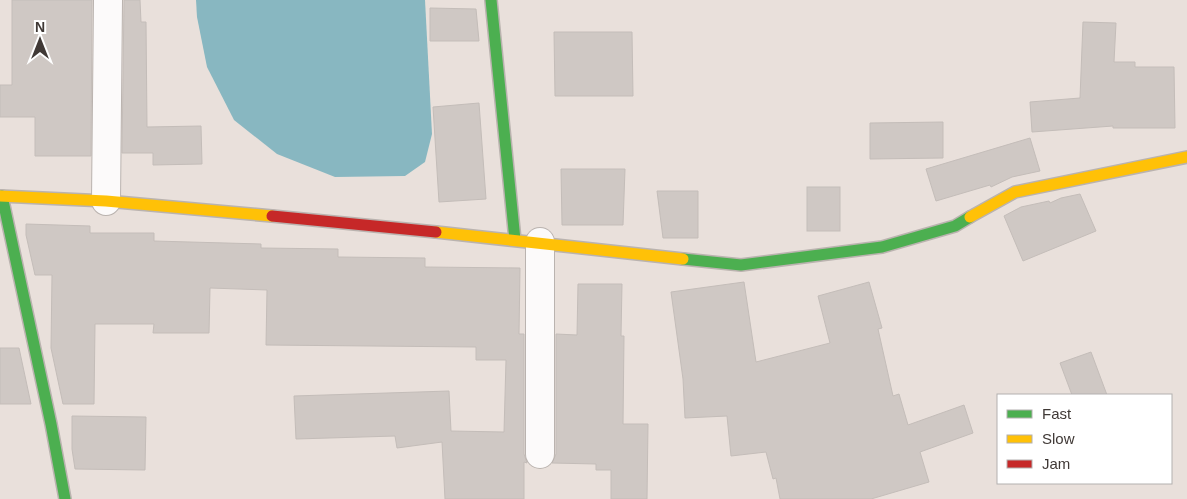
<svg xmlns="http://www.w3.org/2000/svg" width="1187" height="499" font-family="Helvetica,sans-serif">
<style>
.water{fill:#88b7c1}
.building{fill:#cfc8c4;stroke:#c4bdb9}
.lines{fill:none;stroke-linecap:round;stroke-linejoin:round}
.street-casing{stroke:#bab3af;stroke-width:30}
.fast-casing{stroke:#bab3af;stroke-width:14}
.slow-casing{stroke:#bab3af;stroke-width:14}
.jam-casing{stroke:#bab3af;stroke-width:14}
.street{stroke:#fcfafa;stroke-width:28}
.fast{stroke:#4caf50;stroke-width:11}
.slow{stroke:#ffc107;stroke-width:11}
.jam{stroke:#c62828;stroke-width:11}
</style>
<rect width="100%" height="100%" fill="#e9e0db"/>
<!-- water -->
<path class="water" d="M196 0H425L432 134 425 162 405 176 335 177 277 154 234 120 207 67 197 17Z"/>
<!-- building -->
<g class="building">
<path d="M12 0H92L91 156H35V117H0V85H12Z"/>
<path d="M124 0H140L141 22H146L147 127 201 126 202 164 153 165V153H122Z"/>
<path d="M430 8 476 9 479 41H430Z"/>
<path d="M1083 22 1116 23 1114 62H1135V67H1174L1175 128H1113V126L1032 132 1030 102 1080 98Z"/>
<path d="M554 32H632L633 96H555Z"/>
<path d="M479 103 486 199 439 202 433 107Z"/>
<path d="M943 122V158L870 159V123Z"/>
<path d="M1030 138 1040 171 1012 177 991 187 990 185 936 201 926 169Z"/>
<path d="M561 169H625L623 225H562Z"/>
<rect x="807" y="187" width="33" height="44"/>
<path d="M657 191H698V238H663Z"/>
<path d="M1080 194 1096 231 1023 261 1004 216 1021 207 1049 201 1050 203 1061 198Z"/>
<path d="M26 224 90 226V233H154V241L261 244V248L338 249V257L425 258V267L520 268 519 334H524V454L527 463 524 462V499H445L442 442 397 448 395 436 296 439 294 396 449 391 451 431 504 432 506 360H476V347L266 345 267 290 210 288 209 333H153L154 324H95L94 404H63L51 348 52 275H35L26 235Z"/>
<path d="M744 282 756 362 830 343 818 296 869 282 882 328 878 329 893 396 899 394 908 425 964 405 973 433 920 452 929 482 871 499H780L776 478 773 479 766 452 731 456 727 416 685 418 683 379 671 292Z"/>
<path d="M578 284H622L621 336H624L623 424H648L647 499H611V470H596V464L552 463 556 454V334L577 335Z"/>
<path d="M0 348H19L31 404H0Z"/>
<path d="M1091 352 1107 395H1072L1060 363Z"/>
<path d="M72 416 146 417 145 470 75 469 72 449Z"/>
</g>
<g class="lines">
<!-- street casing -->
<g class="street-casing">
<g id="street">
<path d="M106 201 108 0"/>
<path d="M540 454V242"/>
</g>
</g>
<!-- fast casing -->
<g class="fast-casing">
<g id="fast">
<path d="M491 0 515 240"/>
<path d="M0 198 2 196 51 424 65 499"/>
<path d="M683 259 741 265 882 247 955 226 970 217"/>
</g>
</g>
<!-- slow casing -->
<g class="slow-casing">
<g id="slow">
<path d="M0 196 106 201 272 216"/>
<path d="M970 217 1015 192 1187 157"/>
<path d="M436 232 683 259"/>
</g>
</g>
<!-- jam casing -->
<g class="jam-casing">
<path id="jam" d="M272 216 436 232"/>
</g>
<!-- street -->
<use href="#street" class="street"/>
<!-- fast -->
<use href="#fast" class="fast"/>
<!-- slow -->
<use href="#slow" class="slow"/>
<!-- jam -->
<use href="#jam" class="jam"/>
</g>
<!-- legend -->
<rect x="997" y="394" width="175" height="90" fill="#ffffff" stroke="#b3b0af"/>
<rect x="1007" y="410" width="25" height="8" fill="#4caf50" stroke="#b3b0af"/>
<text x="1042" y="419" font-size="15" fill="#403936">Fast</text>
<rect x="1007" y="435" width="25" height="8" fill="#ffc107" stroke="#b3b0af"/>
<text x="1042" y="444" font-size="15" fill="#403936">Slow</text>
<rect x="1007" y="460" width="25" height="8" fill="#c62828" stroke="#b3b0af"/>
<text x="1042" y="469" font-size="15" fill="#403936">Jam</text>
<!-- north arrow -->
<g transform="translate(40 40)" stroke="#ffffff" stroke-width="4" paint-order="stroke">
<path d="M0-4L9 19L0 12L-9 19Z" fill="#403936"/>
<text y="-8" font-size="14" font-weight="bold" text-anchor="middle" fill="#403936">N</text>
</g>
</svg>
